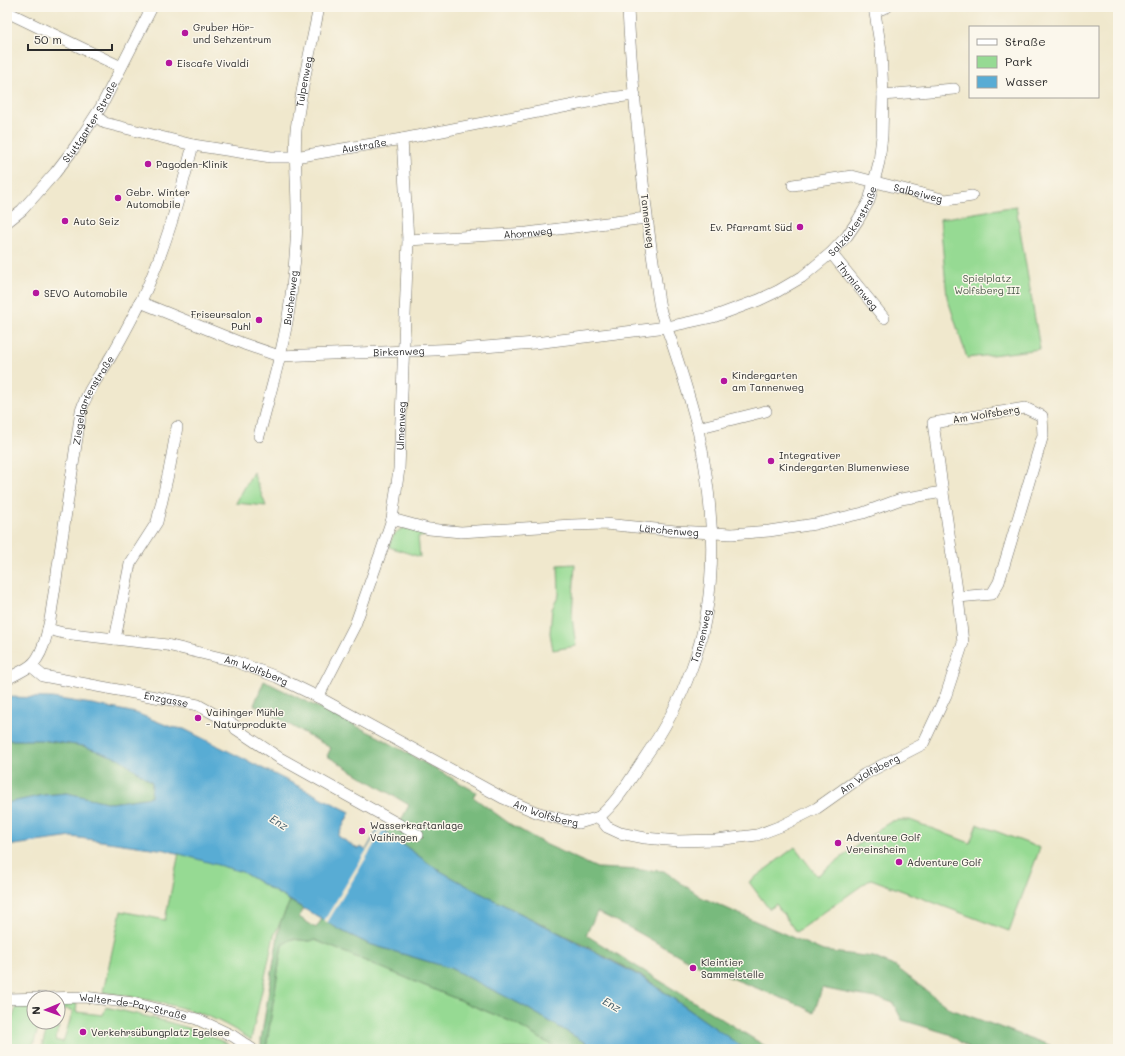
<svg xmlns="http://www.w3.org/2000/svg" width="1125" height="1056" font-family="Mali,sans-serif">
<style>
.green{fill:#96da93;stroke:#60825f;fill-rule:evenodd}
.forest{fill:#78ba7d;stroke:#527254}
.water{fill:#59acd4;stroke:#426c80}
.pier{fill:#f0e8cd}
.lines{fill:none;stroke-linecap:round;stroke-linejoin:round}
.minor-casing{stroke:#706d64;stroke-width:12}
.minor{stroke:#fff;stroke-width:11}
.poi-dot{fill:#b5179e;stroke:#fbf7ec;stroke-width:1.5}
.labels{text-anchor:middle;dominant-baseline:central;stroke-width:3;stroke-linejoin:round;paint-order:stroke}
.poi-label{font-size:10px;fill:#2b2b2b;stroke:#fbf7ec;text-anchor:start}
.street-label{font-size:10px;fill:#2b2b2b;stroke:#fbf7ec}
.park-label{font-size:10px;fill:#465745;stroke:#fbf7ec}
.water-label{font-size:11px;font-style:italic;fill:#3b5866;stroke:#fbf7ec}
</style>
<rect width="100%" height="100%" fill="#fbf7ec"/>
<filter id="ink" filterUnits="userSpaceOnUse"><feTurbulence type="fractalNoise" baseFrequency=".025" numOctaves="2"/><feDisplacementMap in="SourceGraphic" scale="8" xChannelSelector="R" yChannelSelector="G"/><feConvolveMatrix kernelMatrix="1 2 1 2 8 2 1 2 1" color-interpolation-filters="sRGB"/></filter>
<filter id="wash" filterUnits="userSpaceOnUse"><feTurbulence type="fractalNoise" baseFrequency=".012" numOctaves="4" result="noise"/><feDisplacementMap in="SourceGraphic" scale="16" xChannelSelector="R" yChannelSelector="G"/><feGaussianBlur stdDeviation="0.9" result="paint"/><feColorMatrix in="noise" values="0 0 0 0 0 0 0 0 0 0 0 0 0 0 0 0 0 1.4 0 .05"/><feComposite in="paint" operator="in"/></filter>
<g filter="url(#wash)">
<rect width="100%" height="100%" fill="#f0e8cd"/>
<!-- green -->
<g class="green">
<path d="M1016 206 1040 349 967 358 947 297 940 219Z"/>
<path d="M253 472 266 506 236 503Z"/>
<path d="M405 528 425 532 426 536 418 537 420 557 389 547C392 537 394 531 405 528Z"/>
<path d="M575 564 572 617 576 646 553 650 550 633 552 609 559 595 558 565Z"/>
<path d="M900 820H910L970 843 977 824 1040 848 1009 931 871 879 796 932 776 904 769 909 749 882 795 847 817 876 879 829 892 821Z"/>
<path d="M179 853 242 872 290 901 274 936 251 1040C235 1029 217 1019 199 1013 168 1003 135 997 103 992L121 911 165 920Z"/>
<path d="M291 939 309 941 315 940 512 1022 558 1049H266L282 945Z"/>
<path d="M77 1003 76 1012 103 1015 106 1007C148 1017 190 1025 228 1044L226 1049H41L49 1022H58V1004ZM65 1008 73 1011 63 1042 55 1040Z"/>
<path d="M34 1004V1022H40L32 1049H7V1035L17 1005Z"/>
</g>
<!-- forest -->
<g class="forest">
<path d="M264 681 379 737 476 792 473 797 510 824 545 844 597 868 664 871 701 897 823 951 873 957 896 967 950 1009 1060 1049H970L949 1034 902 1020 893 1003 882 999 851 994 822 988 814 1013 804 1007 689 961 634 930 597 912 586 935 770 1049H746L740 1046 645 978 582 944 478 892 435 868 384 830 387 825 396 830 409 805 327 756 331 748 254 705Z"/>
<path d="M7 740H41L83 746 120 758 152 782V797L111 803 67 793 44 795 7 803Z"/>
<path d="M290 901 304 909 299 917 316 928 322 919 340 930 369 944 450 968 522 1005 596 1049H558L512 1022 315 940 309 941 292 939 282 945 266 1049H261V1039L280 923Z"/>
</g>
<!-- water -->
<path class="water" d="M7 697 52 698 92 704 136 713 171 727 184 729 350 812 338 836 358 849 360 847 366 850 379 827 435 868 478 892 555 931 645 979 745 1049H596L522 1005 450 968 369 944 340 930 242 872 166 850 72 837 7 846V803L44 795 67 793 111 803 151 797 152 782 120 759 83 746 41 740H7Z"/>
<!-- pier -->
<path class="pier" d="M380 828 383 830 327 923 324 921Z"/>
</g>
<g filter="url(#ink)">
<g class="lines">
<!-- minor casing -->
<g class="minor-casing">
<g id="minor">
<path d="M875 11 887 7"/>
<path d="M7 12 121 67"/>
<path d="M883 95 954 89"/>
<path id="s1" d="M96 116 105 123 193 145 271 157H295L402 139 609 98 635 95"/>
<path id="s2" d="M793 185 852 176 946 200 972 196"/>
<path id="s3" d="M7 222 22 210 55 173 75 147 101 107 152 7"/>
<path id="s4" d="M408 240 527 233 646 218"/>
<path id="s5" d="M831 253 884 318"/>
<path id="s6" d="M140 302 244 344 279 356 460 349 535 343 667 327 713 317 759 300 778 291 802 277 831 253 847 236 858 220 869 201 879 162 882 136 883 95 881 50 874 7"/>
<path d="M697 428 766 411"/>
<path id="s7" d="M259 436C270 392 284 348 290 303 294 273 297 242 297 212 297 184 294 157 296 130 301 89 311 48 319 7"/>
<path id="s8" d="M392 519 429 529 461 532 572 525 605 524 676 531 732 534 769 531 815 524 863 513 901 499 943 492"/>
<path id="s9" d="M48 629 63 633 167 645 234 661 277 677 318 697 503 798 536 812 564 820 579 823 599 817 607 827 620 833 645 838 678 841 716 840 757 835 781 826 817 808 865 774 923 744 946 695 963 643 958 597 992 594 999 582 1043 435 1042 416 1025 408 933 423 958 597"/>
<path d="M115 639 130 564 157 522 170 466 177 427"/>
<path id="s10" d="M31 666 43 676 193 704 198 705 234 725 236 729 278 757 418 835"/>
<path id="s11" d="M7 679C14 675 23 671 30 666 42 658 47 634 50 620L81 411C87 391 99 376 110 358 121 340 131 320 141 301 165 251 179 199 193 145"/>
<path id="s12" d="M318 697 355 625 382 549 392 519 399 469 408 240 402 139"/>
<path id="s13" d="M599 817C617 802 630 780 643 760 663 732 679 703 691 670 720 594 715 509 698 430 691 400 681 370 671 340 668 331 664 322 661 312 658 300 657 287 655 274 649 238 645 201 641 164 636 112 630 60 628 7"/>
<path id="s14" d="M7 999 84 997 133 1003 197 1019 233 1036 252 1049"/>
</g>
</g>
<!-- minor -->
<use href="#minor" class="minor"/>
</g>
</g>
<!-- markers -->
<g class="poi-dot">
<circle cx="185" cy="33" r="4"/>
<circle cx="169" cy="63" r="4"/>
<circle cx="148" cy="164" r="4"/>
<circle cx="118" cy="198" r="4"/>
<circle cx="65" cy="221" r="4"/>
<circle cx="800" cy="227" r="4"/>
<circle cx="36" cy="293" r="4"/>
<circle cx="259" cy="320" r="4"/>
<circle cx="724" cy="381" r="4"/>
<circle cx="771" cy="461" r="4"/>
<circle cx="198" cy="718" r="4"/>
<circle cx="362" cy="831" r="4"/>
<circle cx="838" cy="843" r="4"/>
<circle cx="899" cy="862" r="4"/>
<circle cx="693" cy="968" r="4"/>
<circle cx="83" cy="1032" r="4"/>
</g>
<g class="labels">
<!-- poi labels -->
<g class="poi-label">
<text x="193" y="27">Gruber Hör-<tspan x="193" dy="12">und Sehzentrum</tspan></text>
<text x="177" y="63">Eiscafe Vivaldi</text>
<text x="156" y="164">Pagoden-Klinik</text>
<text x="126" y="192">Gebr. Winter<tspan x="126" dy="12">Automobile</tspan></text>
<text x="73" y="221">Auto Seiz</text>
<text x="792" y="227" text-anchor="end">Ev. Pfarramt Süd</text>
<text x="44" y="293">SEVO Automobile</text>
<text x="251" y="314" text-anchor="end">Friseursalon<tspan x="251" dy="12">Puhl</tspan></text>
<text x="732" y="375">Kindergarten<tspan x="732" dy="12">am Tannenweg</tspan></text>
<text x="779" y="455">Integrativer<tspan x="779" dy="12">Kindergarten Blumenwiese</tspan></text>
<text x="206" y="712">Vaihinger Mühle<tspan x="206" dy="12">- Naturprodukte</tspan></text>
<text x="370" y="825">Wasserkraftanlage<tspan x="370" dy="12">Vaihingen</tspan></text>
<text x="846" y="837">Adventure Golf<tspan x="846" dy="12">Vereinsheim</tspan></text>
<text x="907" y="862">Adventure Golf</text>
<text x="701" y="962">Kleintier<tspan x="701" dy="12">Sammelstelle</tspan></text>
<text x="91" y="1032">Verkehrsübungplatz Egelsee</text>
</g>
<!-- street labels -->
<g class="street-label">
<text stroke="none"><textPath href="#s7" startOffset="359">Tulpenweg</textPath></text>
<text stroke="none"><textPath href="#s3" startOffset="131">Stuttgarter Straße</textPath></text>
<text stroke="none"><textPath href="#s1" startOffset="275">Austraße</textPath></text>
<text stroke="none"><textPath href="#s2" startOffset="128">Salbeiweg</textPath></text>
<text stroke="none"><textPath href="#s6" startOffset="760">Salzäckerstraße</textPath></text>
<text transform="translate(648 221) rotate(83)">Tannenweg</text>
<text stroke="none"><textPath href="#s4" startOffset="120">Ahornweg</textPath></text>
<text stroke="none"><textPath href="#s5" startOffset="42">Thymianweg</textPath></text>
<text stroke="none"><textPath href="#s7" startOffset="142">Buchenweg</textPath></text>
<text stroke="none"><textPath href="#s6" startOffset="269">Birkenweg</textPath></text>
<text stroke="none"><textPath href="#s11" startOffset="303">Ziegelgartenstraße</textPath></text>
<text transform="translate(986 414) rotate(-9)">Am Wolfsberg</text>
<text stroke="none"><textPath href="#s12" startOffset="287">Ulmenweg</textPath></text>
<text stroke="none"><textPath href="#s8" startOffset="279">Lärchenweg</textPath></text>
<text stroke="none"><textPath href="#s13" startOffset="210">Tannenweg</textPath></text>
<text stroke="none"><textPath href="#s9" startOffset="213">Am Wolfsberg</textPath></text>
<text stroke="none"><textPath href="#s10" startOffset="141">Enzgasse</textPath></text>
<text stroke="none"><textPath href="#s9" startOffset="886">Am Wolfsberg</textPath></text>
<text stroke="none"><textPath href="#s9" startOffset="537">Am Wolfsberg</textPath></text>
<text stroke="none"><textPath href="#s14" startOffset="127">Walter-de-Pay-Straße</textPath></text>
</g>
<!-- park labels -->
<g class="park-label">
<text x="987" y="278">Spielplatz<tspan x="987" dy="12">Wolfsberg III</tspan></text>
</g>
<!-- water labels -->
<g class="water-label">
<text transform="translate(279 822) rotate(31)">Enz</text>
<text transform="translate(612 1004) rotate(29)">Enz</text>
</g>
</g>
<!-- margin -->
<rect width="1125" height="1056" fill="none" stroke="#fbf7ec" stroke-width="24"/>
<!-- legend -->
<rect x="969" y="26" width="130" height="72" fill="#fbf7ec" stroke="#a8a59f"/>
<rect x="977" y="39" width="20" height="6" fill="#ffffff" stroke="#a8a59f"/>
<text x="1005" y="46" font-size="12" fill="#2b2b2b">Straße</text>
<rect x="977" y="56" width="20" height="12" fill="#96da93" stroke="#a8a59f"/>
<text x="1005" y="66" font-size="12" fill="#2b2b2b">Park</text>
<rect x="977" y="76" width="20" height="12" fill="#59acd4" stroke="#a8a59f"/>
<text x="1005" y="86" font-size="12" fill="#2b2b2b">Wasser</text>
<!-- north arrow -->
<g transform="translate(46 1010) rotate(268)"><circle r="19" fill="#fbf7ec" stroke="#a8a59f"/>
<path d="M0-3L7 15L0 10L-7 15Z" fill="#b5179e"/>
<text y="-6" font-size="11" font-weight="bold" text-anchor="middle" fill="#2b2b2b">N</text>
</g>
<!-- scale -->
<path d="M28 44v6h84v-6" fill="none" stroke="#2b2b2b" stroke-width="2"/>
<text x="34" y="44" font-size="12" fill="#2b2b2b" stroke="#fbf7ec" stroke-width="3" paint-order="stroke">50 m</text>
</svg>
